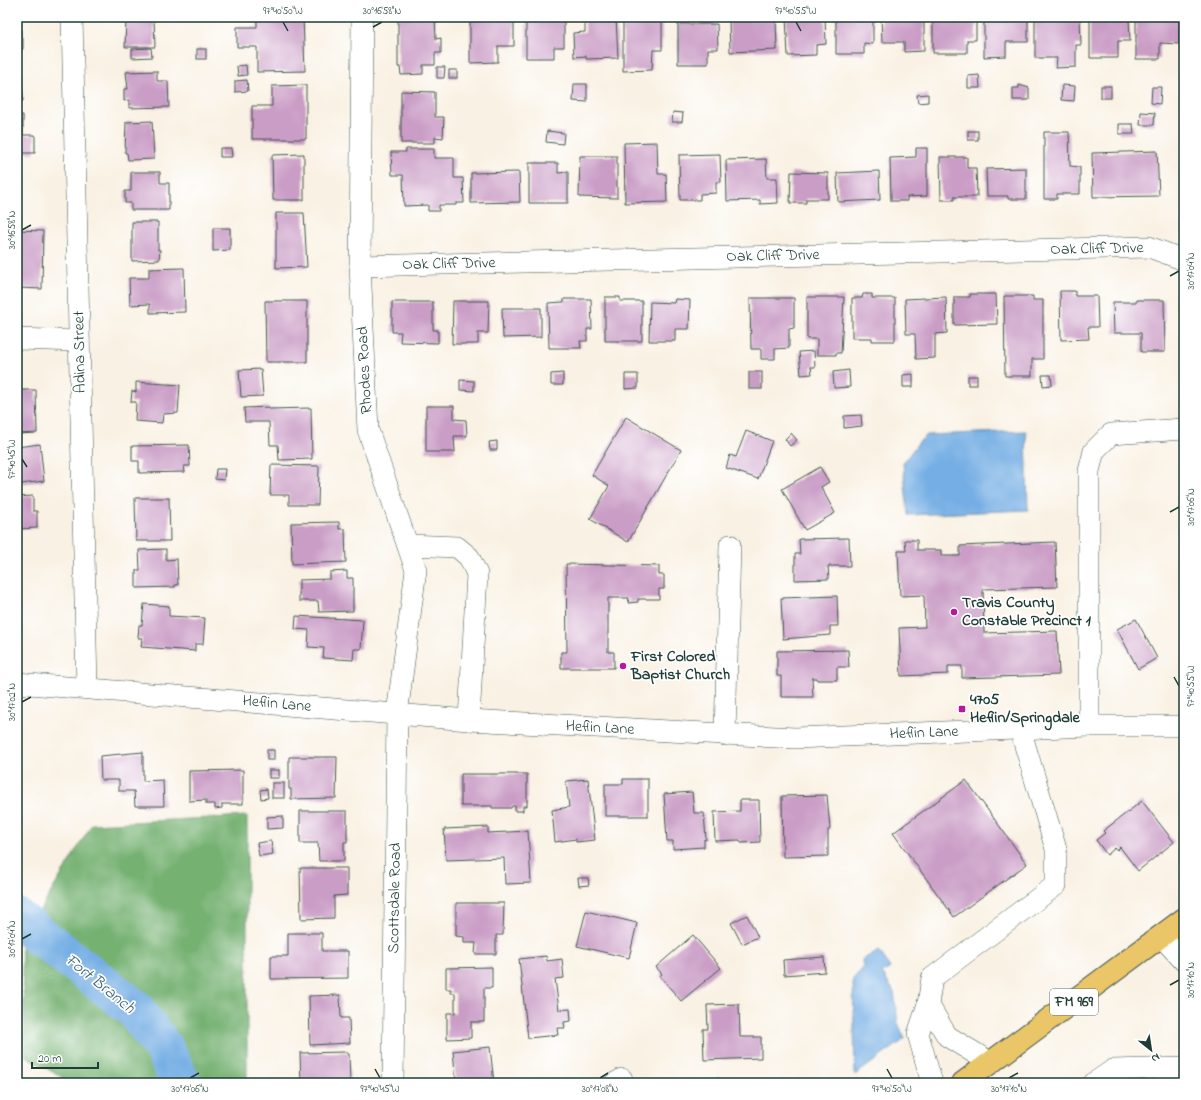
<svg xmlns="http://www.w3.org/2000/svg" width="1201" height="1100" font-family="'Indie Flower',sans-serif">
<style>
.forest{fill:#74b171;stroke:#4a7752}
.water{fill:#74aee4;stroke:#4a768c}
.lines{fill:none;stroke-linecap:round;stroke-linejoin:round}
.river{stroke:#74aee4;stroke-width:40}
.building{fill:#ca9dc6}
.minor-casing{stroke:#40584e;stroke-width:22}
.major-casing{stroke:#40584e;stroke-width:24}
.minor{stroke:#fff;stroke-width:21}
.major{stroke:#ebc669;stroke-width:22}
.ticks{fill:none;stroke:#1f3d34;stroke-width:1.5}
.poi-dot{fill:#b5179e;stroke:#fff;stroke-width:1.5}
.labels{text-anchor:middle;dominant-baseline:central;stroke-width:3.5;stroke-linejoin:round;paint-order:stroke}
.shield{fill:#fff;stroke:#627771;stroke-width:1}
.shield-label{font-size:15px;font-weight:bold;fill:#1f3d34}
.street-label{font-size:16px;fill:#1f3d34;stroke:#fff}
.poi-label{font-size:16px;font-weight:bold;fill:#1f3d34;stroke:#fff;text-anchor:start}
.water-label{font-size:17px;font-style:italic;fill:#395f69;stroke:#fff}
.neatline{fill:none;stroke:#1f3d34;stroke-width:1.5}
.ticks-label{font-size:10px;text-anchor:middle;fill:#1f3d34}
</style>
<rect width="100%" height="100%" fill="#fff"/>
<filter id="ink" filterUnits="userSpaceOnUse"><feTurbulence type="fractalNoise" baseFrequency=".025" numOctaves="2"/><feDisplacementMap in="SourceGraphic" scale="8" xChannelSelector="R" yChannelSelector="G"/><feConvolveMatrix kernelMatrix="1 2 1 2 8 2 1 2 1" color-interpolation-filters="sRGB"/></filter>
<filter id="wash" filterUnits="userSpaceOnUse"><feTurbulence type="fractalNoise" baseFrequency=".012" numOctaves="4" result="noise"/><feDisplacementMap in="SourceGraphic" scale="16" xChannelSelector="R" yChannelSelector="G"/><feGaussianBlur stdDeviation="0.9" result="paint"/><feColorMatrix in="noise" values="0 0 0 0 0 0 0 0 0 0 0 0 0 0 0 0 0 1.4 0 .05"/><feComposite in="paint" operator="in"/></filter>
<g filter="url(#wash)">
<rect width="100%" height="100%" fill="#f9f1e3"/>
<!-- forest -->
<path class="forest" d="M247 816V1083H71L26 1056 21 942 92 824Z"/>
<!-- water -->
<g class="water">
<path d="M1026 431 1028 510 908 515 903 463 918 443 927 435Z"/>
<path d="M879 950 890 968 882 973 894 992 898 1023 905 1039 855 1075 853 979 863 968 862 960Z"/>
</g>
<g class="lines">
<!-- river -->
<path class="river" d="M17 918 134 1008 164 1049 181 1083"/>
</g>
<g id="blocks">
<!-- building -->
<g class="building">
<path d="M17 17H21V38H23V49H17Z"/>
<path d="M126 17H154L155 47H125Z"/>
<path d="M257 17H303L305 71 257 72V47H237V27H257Z"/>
<path d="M398 17H435L436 39 441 38V53H435V65H423V74L401 75 400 67H398Z"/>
<path d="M514 17V46H498V62L470 63V18Z"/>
<path d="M526 17 564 19V47H554V58H526Z"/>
<path d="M616 17 618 58 586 59V56L574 57 573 33 585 32V18Z"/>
<path d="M786 17H825L826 44 816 45V55L788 56Z"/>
<path d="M836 17H873V44L864 43V54H836Z"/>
<path d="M881 17H924V51L904 52V42H882Z"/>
<path d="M933 17H976V40H967V53H933Z"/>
<path d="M984 17H1028V42H1006V56L984 57Z"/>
<path d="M1035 17H1080L1081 45H1076V67L1056 68 1057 58H1035Z"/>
<path d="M1090 17H1129L1130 41H1118V58H1090Z"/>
<path d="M1136 17H1179V44L1160 43V59H1136Z"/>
<path d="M623 19H662V50H653L652 70 623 71Z"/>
<path d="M776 19 777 50 730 52 729 20Z"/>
<path d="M678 24H717L718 49H708V64H678Z"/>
<path d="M151 48 152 57 132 58V49Z"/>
<rect x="197" y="49" width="9" height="10"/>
<path d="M17 63H21L23 101H17Z"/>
<path d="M246 65 247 75 238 76 237 66Z"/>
<path d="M437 67H445L444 78H437Z"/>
<rect x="449" y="70" width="8" height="8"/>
<path d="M157 71V81H168L169 107 129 108V100L124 101V89H128L126 72Z"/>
<path d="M979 75 980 88H968V76Z"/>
<path d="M247 80 248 91 235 92V81Z"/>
<path d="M574 84H587V102L573 101Z"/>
<path d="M306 85V139H252V106H272V86Z"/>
<path d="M1019 85 1029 88V100H1013V88H1019Z"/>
<path d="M1062 85 1075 86 1074 101 1061 100Z"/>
<rect x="1101" y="86" width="10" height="12"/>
<path d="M1152 87H1161L1160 104 1151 103Z"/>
<path d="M401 91 435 92V117H444L443 138 435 137V143H401Z"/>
<path d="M928 94V102L918 103 917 95Z"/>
<path d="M673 112 683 113 682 122H672Z"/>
<path d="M1141 112 1155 113 1154 125H1140Z"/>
<path d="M17 115H23V135H35V153H17Z"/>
<path d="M152 121 154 159 128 160 127 153H125L126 122Z"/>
<path d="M1119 124H1133L1134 134H1119Z"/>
<path d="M547 131 564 133 563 144 546 142Z"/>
<rect x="968" y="131" width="10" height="9"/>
<path d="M1044 132H1069L1070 166 1080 167V194H1057V199H1044Z"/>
<path d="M657 142 658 174H666L667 202 625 203 624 143Z"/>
<path d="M220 148H231L232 157H220Z"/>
<path d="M916 148H927V196L907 197V201H891L890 158 916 157Z"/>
<path d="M406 149H434V158H454V178H463L464 203H456V205H439V211H428V205L404 206 403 175H392L391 152H406Z"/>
<path d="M1157 151 1159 196 1093 197 1092 153Z"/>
<path d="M304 154V200H273L272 155Z"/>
<path d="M720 154 721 182H716V193L700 194V200H680L679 155Z"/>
<path d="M580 156H617V198L579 197Z"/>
<path d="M940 157H967V168H976L977 197H954V200H941Z"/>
<path d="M766 159 767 178H777L778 203 760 204V200L727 201 726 160Z"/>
<path d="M529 163H558V173L568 172V203H529Z"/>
<path d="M1181 167H1184V198H1182Z"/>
<path d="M1026 168V199H1008V196H987L986 169Z"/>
<path d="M879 171 880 200 838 202 837 173Z"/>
<path d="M131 172H160V183H169V210H131V203H125V191H131Z"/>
<path d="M519 172 520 202 471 203V173Z"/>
<path d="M791 172 828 173V199H806V203H790Z"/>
<path d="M276 213H304L307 267 276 268Z"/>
<path d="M132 222H158V250H160L159 260 132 261Z"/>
<path d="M213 228H230V250L213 251Z"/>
<path d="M17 230 43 231 42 289 17 288Z"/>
<path d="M184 268 185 312 150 313V304L130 305 129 278H149V269Z"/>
<path d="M1060 291H1075V296H1097L1098 327H1088L1089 339 1061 340Z"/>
<path d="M863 294H872V298H895V341H872V338H852V298H862Z"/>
<path d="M970 294H996L997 324 954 325V297H970Z"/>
<path d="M1004 296H1033V300H1043V359H1032V376H1005Z"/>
<path d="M605 297H620V301H642V341H605Z"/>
<path d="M807 297H844L841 353H836V355H817V339H807Z"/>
<path d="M946 297 947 333 935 334V358L916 359 915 334H906L905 299Z"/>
<path d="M750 298H794V328L789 329V348L775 349V359H761V349H751Z"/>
<path d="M564 299H591L592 329H587V341H580L581 348H549L548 303 564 302Z"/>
<path d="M675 299 690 300 689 329H675V341H649L650 302 674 303Z"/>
<path d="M1136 300H1164L1165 352H1141V333H1114L1113 302H1137Z"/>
<path d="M265 301H307V362H266Z"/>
<path d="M453 301H489L488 333H478V344H452Z"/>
<path d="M392 302H433V330H438V343L400 342 401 332H392Z"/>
<path d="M502 308H541V337L503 338Z"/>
<path d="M814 351 815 367H811L812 374 801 375 799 352Z"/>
<path d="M261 369 263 396 241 397 239 370Z"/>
<path d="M849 370 850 387 834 388 833 372Z"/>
<rect x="749" y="372" width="13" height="17"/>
<path d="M563 373V385H551V374Z"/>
<path d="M625 374H638V388L625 389Z"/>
<path d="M913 374V387H903V375Z"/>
<path d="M1042 375H1051L1052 385 1043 386Z"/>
<rect x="968" y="376" width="9" height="9"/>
<path d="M460 380 474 381V391L460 390Z"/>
<path d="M136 382 180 385 178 413 163 414 162 423 135 421 136 402H131L132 391 136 392Z"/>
<path d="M17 390H36L37 433 17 434Z"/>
<path d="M426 406H454V419L466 420 467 436H454L455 452H426Z"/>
<path d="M269 407V409L311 408 312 459 279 460 278 445H270L269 422H245L244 408Z"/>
<path d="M861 415 862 426 844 428V416Z"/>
<path d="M626 417 681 450 628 542 590 519 609 486 592 475Z"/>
<path d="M746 431 772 441 758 479 726 468 730 455 736 457Z"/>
<path d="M791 433 797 440 790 446 785 439Z"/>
<path d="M497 441V450H490L489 442Z"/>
<path d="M40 444 44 481 21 484 20 474H17V447Z"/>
<path d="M189 445 190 466H184L185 472 139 473V461H132V446Z"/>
<path d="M271 465 319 466 318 505H289V495H270Z"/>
<path d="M820 467 829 482 821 487 835 513 805 530 782 489Z"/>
<path d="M216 469H225L224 480 215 479Z"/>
<path d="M33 496V511H37V528L17 529V497Z"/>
<path d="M135 498H169L170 541H136Z"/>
<path d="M339 522V529H345L346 562 292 564 291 523Z"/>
<path d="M849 538 850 566H828L829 579 795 580V554H800L799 539Z"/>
<path d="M905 540H917V550H941V556H960V546L1055 542 1057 587 983 589 984 633 1057 631 1059 675 962 678V666H948V674L901 676 899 628 925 627 924 595 900 596 898 551H906Z"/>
<path d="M166 549V560L177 559 178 585H175V587L136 588V570H140L139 550Z"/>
<path d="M566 564 659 566V575H664V589H659V599H638V602L628 603 629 598H608V652H614V668H561V652H567Z"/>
<path d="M347 571V578H353V611L319 612 318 601H299V580L330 579V572Z"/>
<path d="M837 596 838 626H830V635L783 639 781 598Z"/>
<path d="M144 604 169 606V616L205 618 203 644H195V651L141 647 142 638H138L139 625H142Z"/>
<path d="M296 616 363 620 361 649H354L353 660 323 658 324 648 308 647 309 630 295 629Z"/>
<path d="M1136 619 1157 658 1138 669 1117 629Z"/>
<path d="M848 650 849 667H837V680H817V678H812L813 697H781V676H777V651Z"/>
<rect x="267" y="750" width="7" height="10"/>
<path d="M143 752V781L163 780 164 806H135L134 791H119V780H101L100 756Z"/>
<path d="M289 757H337L336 798 291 799V789H289Z"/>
<path d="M243 770V804H222V808L215 809V804H206V800L189 801V771Z"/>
<rect x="269" y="770" width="10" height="8"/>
<path d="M461 774H527V806H523V811H515V806H512L511 808H492V806H461Z"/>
<path d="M588 779 595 840 576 842V839L555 842 552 810 569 807 566 781Z"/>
<path d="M623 779H648V816H605V784H623Z"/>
<path d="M966 780 1027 864 954 917 893 833Z"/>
<rect x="272" y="783" width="12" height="15"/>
<path d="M267 789 268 798 261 799 260 790Z"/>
<path d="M692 792 694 813H704L706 840 704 839V847L673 849V841H667L664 794Z"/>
<path d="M827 795 830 829 828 830V856L783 857 782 796Z"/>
<path d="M740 800H759L760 842 741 843 740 840 715 841 714 812 740 811Z"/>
<path d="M1142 801 1174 842 1138 871 1120 847 1117 850 1115 848 1107 855 1096 840 1105 833 1103 831Z"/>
<path d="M300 811H347V842H344V861H319L318 843H300Z"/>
<path d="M283 816V828L267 829V817Z"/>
<path d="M488 827V833L528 831 531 883 505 884 504 858 446 860 444 829Z"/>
<path d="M271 841 273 854 259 856 257 843Z"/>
<path d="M300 868H347V895L334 896V918L301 919Z"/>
<path d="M578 878H588L589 885 579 886Z"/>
<path d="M456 903H504L503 935H496V954H475L476 943H464V937L456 936Z"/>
<path d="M586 911 637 923 629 958 577 946Z"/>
<path d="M747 915 758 937 742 944 731 923Z"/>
<path d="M288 933H322V951H348V978L271 979V956H288Z"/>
<path d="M693 935 721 968 681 1001 660 976 662 974 656 967Z"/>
<path d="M546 956 547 961 562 959 564 978 555 979 559 1010 570 1009 571 1021 564 1022 565 1028H557L558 1035 528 1038 519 959Z"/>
<path d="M824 957 825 972 784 975 783 960Z"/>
<path d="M492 967V988H484V1022H471V1038L447 1039V1013H455V993H451V989H446V968Z"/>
<path d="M340 995 341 1018H349L350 1043 310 1045 309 996Z"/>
<path d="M739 1004 740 1037H761V1058L704 1060 703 1029H708L707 1005Z"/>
<path d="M490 1047 494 1083H456L453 1051Z"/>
<path d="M347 1052V1054H349L350 1083H301L300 1053Z"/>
<path d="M717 1078 730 1083H715Z"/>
</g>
</g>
</g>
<g filter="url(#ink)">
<use href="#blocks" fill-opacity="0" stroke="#40584e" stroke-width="1"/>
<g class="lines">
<!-- minor casing -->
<g class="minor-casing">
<g id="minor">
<path d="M72 17 87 688"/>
<path d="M362 17 360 266 368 430 416 570 397 714 393 1083"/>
<path d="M360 266 1149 247 1184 260"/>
<path d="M17 339 79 341"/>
<path d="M408 545 457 547 469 557 477 574 469 720"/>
<path d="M17 683 469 720 795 738 1089 726H1184"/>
<path d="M1089 726V471L1094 451 1111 434 1184 429"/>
<path d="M725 735 730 545"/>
<path d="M1162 937 1184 961"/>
<path d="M928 1004 918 1034 932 1083"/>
<path d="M991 1063 947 1036 928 1004 932 978 1056 885V849L1020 729"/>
<path d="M615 1083 622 1079"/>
<path d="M1094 1083 1113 1070 1184 1068"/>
</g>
</g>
<!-- major casing -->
<g class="major-casing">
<path id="major" d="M963 1083 1184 919"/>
</g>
<!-- minor -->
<use href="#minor" class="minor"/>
<!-- major -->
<use href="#major" class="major"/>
</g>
</g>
<!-- ticks -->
<path class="ticks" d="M283 22 288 31M796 22 801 31M373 27 382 22M22 230 31 225M1170 276 1179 271M22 459 27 467M1170 512 1179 507M1174 677 1179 686M22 702 31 697M22 939 31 934M1170 985 1179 980M375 1069 380 1078M887 1069 892 1078M190 1078 199 1073M600 1078 608 1073M1009 1078 1018 1073"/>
<!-- markers -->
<g class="poi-dot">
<circle cx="954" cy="612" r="4"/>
<circle cx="623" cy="666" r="4"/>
<rect x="958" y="705" width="8" height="8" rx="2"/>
</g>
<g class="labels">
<!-- shield labels -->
<rect class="shield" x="1050" y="989" width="48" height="26" rx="3"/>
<g class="shield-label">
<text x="1074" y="1002">FM 969</text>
</g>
<!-- street labels -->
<g class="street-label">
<text transform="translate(1097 249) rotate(-1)">Oak Cliff Drive</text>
<text transform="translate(773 256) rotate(-1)">Oak Cliff Drive</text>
<text transform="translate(449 264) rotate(-1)">Oak Cliff Drive</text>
<text transform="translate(80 352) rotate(-91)">Adina Street</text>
<text transform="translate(365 370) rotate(-93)">Rhodes Road</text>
<text transform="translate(277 704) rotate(5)">Heflin Lane</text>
<text transform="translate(600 728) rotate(3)">Heflin Lane</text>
<text transform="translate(924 733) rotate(-2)">Heflin Lane</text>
<text transform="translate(395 898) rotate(-89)">Scottsdale Road</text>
</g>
<!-- poi labels -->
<g class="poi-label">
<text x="962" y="603">Travis County<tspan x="962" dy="18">Constable Precinct 1</tspan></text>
<text x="631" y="657">First Colored<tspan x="631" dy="18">Baptist Church</tspan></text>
<text x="970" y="700">4705<tspan x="970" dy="18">Heflin/Springdale</tspan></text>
</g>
<!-- water labels -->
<g class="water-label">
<text transform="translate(100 984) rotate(39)">Fort Branch</text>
</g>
</g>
<!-- margin -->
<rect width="1201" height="1100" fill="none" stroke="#fff" stroke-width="44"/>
<!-- north arrow -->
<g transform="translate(1151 1050) rotate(150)" stroke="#ffffff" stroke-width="3" paint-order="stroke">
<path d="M0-3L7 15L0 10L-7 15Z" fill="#1f3d34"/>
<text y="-6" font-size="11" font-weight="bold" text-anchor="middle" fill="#1f3d34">N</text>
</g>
<!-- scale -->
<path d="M32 1062v6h66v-6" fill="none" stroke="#1f3d34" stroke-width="2"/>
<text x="38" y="1062" font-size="12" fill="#1f3d34" stroke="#ffffff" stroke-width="3" paint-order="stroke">20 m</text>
<rect x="22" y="22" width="1157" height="1056" class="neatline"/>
<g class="ticks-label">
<text x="283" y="14">97°40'50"W</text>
<text x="382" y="14">30°16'58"N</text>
<text x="796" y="14">97°40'55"W</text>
<text transform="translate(11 230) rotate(-90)" y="4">30°16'58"N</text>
<text transform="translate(1190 271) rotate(-90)" y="4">30°17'04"N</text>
<text transform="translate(11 459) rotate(-90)" y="4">97°40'45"W</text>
<text transform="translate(1190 507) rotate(-90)" y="4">30°17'06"N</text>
<text transform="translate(1190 686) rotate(-90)" y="4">97°40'55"W</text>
<text transform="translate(11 702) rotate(-90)" y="4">30°17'02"N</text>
<text transform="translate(11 939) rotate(-90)" y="4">30°17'04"N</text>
<text transform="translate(1190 980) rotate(-90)" y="4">30°17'10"N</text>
<text x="190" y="1092">30°17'06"N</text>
<text x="380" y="1092">97°40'45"W</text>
<text x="600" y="1092">30°17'08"N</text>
<text x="892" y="1092">97°40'50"W</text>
<text x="1009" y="1092">30°17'10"N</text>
</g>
</svg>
